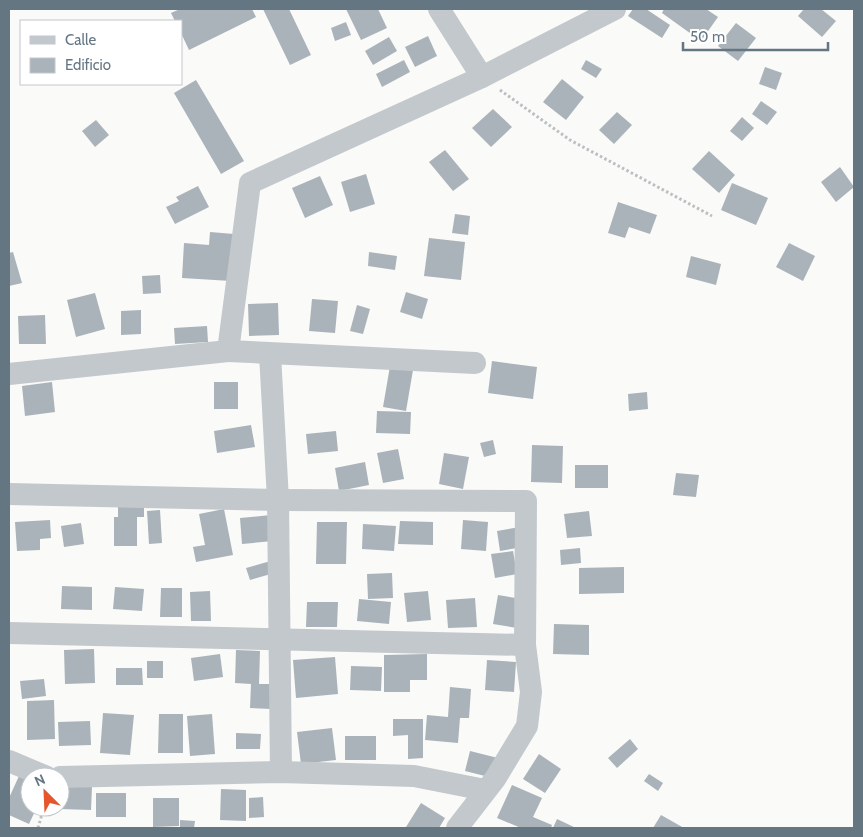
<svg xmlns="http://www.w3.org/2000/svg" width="863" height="837" font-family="Cabin,sans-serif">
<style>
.building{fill:#aab3b9}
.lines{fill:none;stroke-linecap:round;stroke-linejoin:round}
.path{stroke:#bbbfc2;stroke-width:3;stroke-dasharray:2.5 2.5;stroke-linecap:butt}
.minor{stroke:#c3c8cc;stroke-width:22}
</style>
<rect width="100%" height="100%" fill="#fafaf8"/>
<!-- building -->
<g class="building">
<path d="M180 9H252L256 17 189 50 181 33V21H175L171 13Z"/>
<path d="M263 9H289L311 55 290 65Z"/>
<path d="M346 9H378L387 28 361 40Z"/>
<path d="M633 9H646L670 25 662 38 628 16Z"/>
<path d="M664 9H706L718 17 701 41 662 13Z"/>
<path d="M804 9H821L836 21 822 37 798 16Z"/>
<path d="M346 22 351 35 335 41 331 28Z"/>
<path d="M736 23 756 38 738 61 718 46Z"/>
<path d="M428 36 437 56 415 67 405 47Z"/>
<path d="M389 37 397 51 373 65 365 51Z"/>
<path d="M404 60 410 72 382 87 376 74Z"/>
<path d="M586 60 602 69 596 78 581 69Z"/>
<path d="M765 67 782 73 776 90 759 84Z"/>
<path d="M562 79 584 97 566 120 543 102Z"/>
<path d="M196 80 244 161 221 174 174 93Z"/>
<path d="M761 101 777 112 767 125 752 114Z"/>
<path d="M493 109 512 127 491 147 472 128Z"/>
<path d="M617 112 632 125 614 144 599 130Z"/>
<path d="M742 117 754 128 742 141 730 131Z"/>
<path d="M96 120 109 135 95 147 82 131Z"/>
<path d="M445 150 469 179 453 191 429 162Z"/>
<path d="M709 151 735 175 719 193 692 169Z"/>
<path d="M840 167 854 187 836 202 821 182Z"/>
<path d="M366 174 375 204 350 212 341 182Z"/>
<path d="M320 176 333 205 305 218 292 188Z"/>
<path d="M732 183 768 198 756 225 721 210Z"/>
<path d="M198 186 209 207 175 224 166 207 179 201 176 197Z"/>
<path d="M618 202 657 215 650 234 629 227 625 238 608 233Z"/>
<path d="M455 214 470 216 468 235 452 233Z"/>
<path d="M210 232 234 234 231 281 182 278 184 243 209 245Z"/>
<path d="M429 238 465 242 461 280 424 276Z"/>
<path d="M789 243 815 256 803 281 776 267Z"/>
<path d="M13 252 22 283 9 286V253Z"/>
<path d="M369 252 397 256 395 270 368 266Z"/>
<path d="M691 256 721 264 716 285 686 277Z"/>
<path d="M160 275 161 293 143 294 142 276Z"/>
<path d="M406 292 428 299 422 319 400 312Z"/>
<path d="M95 293 105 329 76 337 67 300Z"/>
<path d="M312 299 338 301 335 333 309 331Z"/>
<path d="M278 303 279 335 249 336 248 304Z"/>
<path d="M357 305 370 309 363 334 350 331Z"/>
<path d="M141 310V334L121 335V311Z"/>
<path d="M45 315 46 344H19L18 316Z"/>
<path d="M207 326 208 342 175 344 174 328Z"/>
<path d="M492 361 537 367 533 399 488 393Z"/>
<path d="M390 366 413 370 406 411 383 407Z"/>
<path d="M52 382 55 412 25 416 22 386Z"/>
<rect x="214" y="382" width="24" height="27"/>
<path d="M647 392 648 409 629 411 628 394Z"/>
<path d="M377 411 411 412 410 434 376 433Z"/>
<path d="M251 425 255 447 217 453 214 431Z"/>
<path d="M336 431 338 451 308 454 306 434Z"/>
<path d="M493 440 496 454 484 457 480 443Z"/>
<path d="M532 445 563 446 562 483 531 482Z"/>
<path d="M398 449 404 479 383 483 377 453Z"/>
<path d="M444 453 469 457 463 489 439 484Z"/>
<path d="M365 462 369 485 339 491 335 468Z"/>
<rect x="575" y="465" width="33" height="23"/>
<path d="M676 473 699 475 696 497 673 495Z"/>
<path d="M144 501V517H137V546H114V517H118V502Z"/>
<path d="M224 509 233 555 196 562 193 547 205 545 199 514Z"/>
<path d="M160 510 162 543 149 544 147 511Z"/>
<path d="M589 511 592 536 567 538 564 514Z"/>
<path d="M271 515 273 541 242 544 240 518Z"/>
<path d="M50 520 51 538 40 539V550L17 551 15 522Z"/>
<path d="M463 520 488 522 486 551 461 549Z"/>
<path d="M400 521 433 522V545L398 544Z"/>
<path d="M317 522H347L346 564H316Z"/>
<path d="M81 523 84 544 64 547 61 526Z"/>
<path d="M363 524 396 526 394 551 362 549Z"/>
<path d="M520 527 523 547 500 551 497 531Z"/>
<path d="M580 548 581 563 561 565 560 550Z"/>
<path d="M513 551 517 574 495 578 491 554Z"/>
<path d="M274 560 278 572 250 580 246 568Z"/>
<path d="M624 567V593L579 594V568Z"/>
<path d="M392 573 393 598 368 599 367 574Z"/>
<path d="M62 586 92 587V610L61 609Z"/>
<path d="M115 587 144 589 142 611 113 609Z"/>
<path d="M161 588H182V617H160Z"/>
<path d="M210 591 211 621H191L190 592Z"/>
<path d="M428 591 431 620 407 622 404 593Z"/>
<path d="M498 595 522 599 517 628 493 624Z"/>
<path d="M475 598 477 627 448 628 446 600Z"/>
<path d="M359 599 391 602 389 624 357 621Z"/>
<path d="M307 602H338L337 627H306Z"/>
<path d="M554 624 589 625V655L553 654Z"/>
<path d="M94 649 95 683 65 684 64 650Z"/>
<path d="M236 650 260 651 259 684H273L272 709 250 708 251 684 235 683Z"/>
<path d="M220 654 223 677 194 681 191 658Z"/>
<path d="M427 654V680H410V692H384V655Z"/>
<path d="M335 657 338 694 296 698 293 660Z"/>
<path d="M487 660 516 662 514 692 485 690Z"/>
<rect x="147" y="661" width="16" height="17"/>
<path d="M351 666 382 667 381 691 350 690Z"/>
<path d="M116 668H142L143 685H116Z"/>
<path d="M44 679 46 696 22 699 20 681Z"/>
<path d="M450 687 471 689 469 718H460L458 743 425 740 427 715 448 717Z"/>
<path d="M54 700 55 739 27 740V701Z"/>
<path d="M103 713 134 715 130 755 100 753Z"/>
<path d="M159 714H183V753H158Z"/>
<path d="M212 714 215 754 190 756 187 716Z"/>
<path d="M393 719H423V758L408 759V735L393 736Z"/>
<path d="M90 721 91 745 59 746 58 722Z"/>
<path d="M332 728 336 760 301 764 297 732Z"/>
<path d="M236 733 261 734 260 749H236Z"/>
<rect x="345" y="736" width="31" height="24"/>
<path d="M630 739 638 749 617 768 608 758Z"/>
<path d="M470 751 498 758 493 778 465 771Z"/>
<path d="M539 754 561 769 545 793 523 779Z"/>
<path d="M649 774 663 783 658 791 644 781Z"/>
<path d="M19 776 30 781V807H37L29 824 9 815V798Z"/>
<path d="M512 785 542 798 533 817 552 825 551 828H521L497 818Z"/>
<path d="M61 786 92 787 91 810 60 809Z"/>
<path d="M221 789 246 790V821L220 820Z"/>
<rect x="96" y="793" width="30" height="24"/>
<path d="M263 797 264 817 249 818V798Z"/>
<path d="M153 798H179V826L153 827Z"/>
<path d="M421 803 445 818 439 828 406 827Z"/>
<path d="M661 815 684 828H653Z"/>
<path d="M557 819 576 828H553Z"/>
<path d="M180 820 195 821 194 828H180Z"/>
</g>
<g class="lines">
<!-- path -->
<g class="path">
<path d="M500 90 570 140 712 216"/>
<path d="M38 828 44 807"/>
</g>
<!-- minor -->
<g class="minor">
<path d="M439 9 482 77 615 9"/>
<path d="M228 351 475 363"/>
<path d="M270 354 278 500 281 772"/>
<path d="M9 374 228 351 250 183 482 77"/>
<path d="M9 494 278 500 526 501 525 645 9 633"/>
<path d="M9 761 47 777"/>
<path d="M60 777 281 772 414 776 485 790"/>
<path d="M457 828 495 779 527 726 531 692 525 645"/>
</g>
</g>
<!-- border -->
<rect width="863" height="837" fill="none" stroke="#657683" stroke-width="20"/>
<!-- legend -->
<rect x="20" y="20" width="162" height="65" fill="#ffffff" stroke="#c1c8cd"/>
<rect x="30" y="36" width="25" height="8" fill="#c3c8cc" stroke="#c1c8cd"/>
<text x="65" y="45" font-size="15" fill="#657683">Calle</text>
<rect x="30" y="58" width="25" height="15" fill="#aab3b9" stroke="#c1c8cd"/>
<text x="65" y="70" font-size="15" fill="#657683">Edificio</text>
<!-- north arrow -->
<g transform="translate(45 792) rotate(336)"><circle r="24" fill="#ffffff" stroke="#c1c8cd"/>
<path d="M0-4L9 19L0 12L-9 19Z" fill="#e4572e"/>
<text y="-8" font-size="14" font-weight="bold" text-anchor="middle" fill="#657683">N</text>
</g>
<!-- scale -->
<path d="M683 42v8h145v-8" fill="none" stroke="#657683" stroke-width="2.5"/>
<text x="690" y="42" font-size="15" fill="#657683" stroke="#ffffff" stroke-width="4" paint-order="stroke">50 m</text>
</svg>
